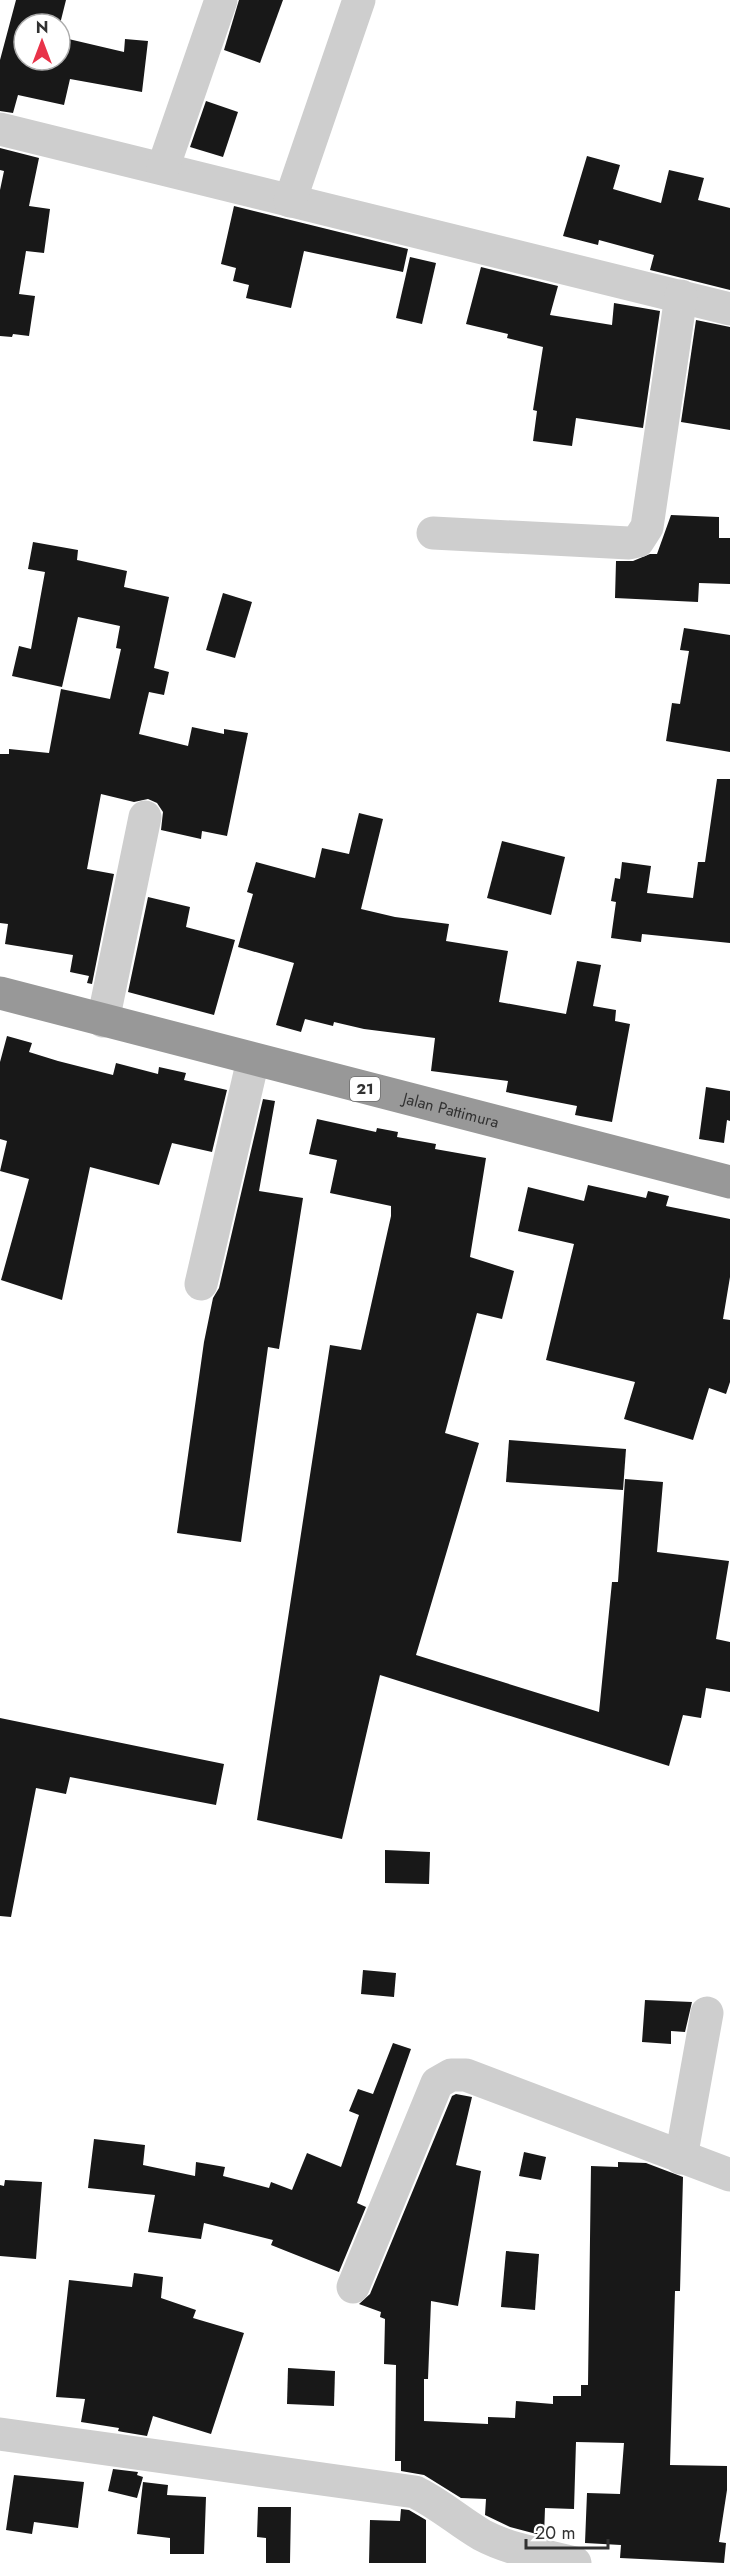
<svg xmlns="http://www.w3.org/2000/svg" width="730" height="2563" font-family="Jost,sans-serif">
<style>
.building{fill:#181818}
.lines{fill:none;stroke-linecap:round;stroke-linejoin:round}
.minor{stroke:#cecece;stroke-width:33}
.highway{stroke:#989898;stroke-width:33}
.labels{text-anchor:middle;dominant-baseline:central;stroke-width:6;stroke-linejoin:round;paint-order:stroke}
.shield{fill:#fff;stroke:#6f6f6f;stroke-width:1.5}
.shield-label{font-size:15px;font-weight:bold;fill:#313131}
.street-label{font-size:16px;fill:#313131;stroke:#fff}
</style>
<rect width="100%" height="100%" fill="#fff"/>
<!-- building -->
<g class="building">
<path d="M16 0H66L60 24H24V60H60V37L124 52 125 39 148 41 142 92 70 79 64 105 18 95 13 113 0 111V60Z"/>
<path d="M239 0H283L260 63 224 50Z"/>
<path d="M206 101 238 112 223 157 190 147Z"/>
<path d="M0 148 39 158 29 206 50 209 44 253 26 251 19 294 35 296 29 336 13 334 12 337 0 336V190L4 171 0 170Z"/>
<path d="M587 156 620 165 613 189 661 203 669 170 704 178 698 200 730 208V290L650 270 654 255 599 240 598 245 563 236Z"/>
<path d="M234 206 408 249 403 272 304 251 291 308 246 298 249 285 233 281 236 268 221 264Z"/>
<path d="M410 257 436 263 422 324 396 318Z"/>
<path d="M481 267 558 286 550 315 612 325 614 303 660 311 643 428 576 418 572 446 533 441 537 411 533 410 543 347 507 338 508 334 466 324Z"/>
<path d="M696 320 730 327V430L681 422Z"/>
<path d="M671 515 719 517V538H730V584L699 583 698 602 615 598 616 561H633L650 554H657Z"/>
<path d="M33 542 78 550 77 560 127 571 124 587 169 597 154 668 169 672 164 695 149 692 139 734 188 746 192 727 224 734V729L248 733 227 836 202 831 201 839 161 830 163 812 157 803 148 799 134 802 101 794 87 869 114 874 92 984 87 983 89 976 70 972 73 955 5 944 8 924 0 923V754H9V749L49 753 61 689 110 699 121 649 116 648 120 626 78 617 62 687 12 676 19 646 31 649 45 572 28 569Z"/>
<path d="M223 593 252 602 235 658 206 650Z"/>
<path d="M684 628 730 635V752L666 741 672 703 680 704 689 651 680 650Z"/>
<path d="M717 779H730V943L642 934 641 942 611 938 616 902 611 901 615 878 620 879 622 862 651 866 647 893 693 898 698 862H705Z"/>
<path d="M359 813 383 819 361 909 395 917 449 924 446 941 508 951 499 1002 566 1014 577 961 601 965 593 1006 616 1010 615 1021 630 1024 612 1122 575 1115 577 1106 506 1092 508 1081 431 1071 435 1038 364 1029 334 1022 333 1026 305 1019 301 1032 276 1025 294 963 238 947 253 894 247 892 256 862 315 878 322 848 349 854Z"/>
<path d="M502 841 565 857 551 915 487 898Z"/>
<path d="M148 897 190 907 186 927 235 940 214 1015 128 992Z"/>
<path d="M7 1036 32 1043 29 1052 58 1061 113 1075 116 1063 158 1074 159 1067 186 1073 184 1080 227 1090 212 1152 172 1143 159 1185 90 1167 62 1300 1 1280 29 1179 0 1171 7 1141 0 1139V1062Z"/>
<path d="M706 1087 730 1091V1121L727 1120 724 1143 699 1139Z"/>
<path d="M263 1099 275 1101 259 1191 303 1198 279 1349 268 1347 241 1542 177 1533 204 1342 213 1298 219 1288Z"/>
<path d="M317 1119 376 1132 377 1128 398 1132 397 1137 436 1144 435 1149 486 1158 470 1257 514 1271 502 1319 477 1313 445 1433 479 1443 416 1655 599 1712 612 1582H618L625 1479 663 1482 657 1552 729 1561 716 1639 730 1642V1692L706 1688 701 1718 683 1715 669 1766 380 1675 342 1839 257 1820 330 1345 361 1350 391 1216V1206L330 1193 337 1160 309 1154Z"/>
<path d="M588 1185 646 1198 648 1191 669 1196 666 1206 730 1219V1277L723 1319 730 1320V1382L726 1394 709 1388 693 1440 624 1419 635 1382 546 1360 574 1244 518 1231 528 1187 584 1201Z"/>
<path d="M509 1440 626 1449 623 1490 506 1482Z"/>
<path d="M0 1718 224 1764 216 1805 70 1777 66 1794 36 1788 11 1917 0 1916Z"/>
<path d="M385 1850 430 1852 429 1884 385 1883Z"/>
<path d="M363 1970 396 1973 394 1997 361 1994Z"/>
<path d="M645 2000 692 2002 685 2032 671 2031V2044L642 2042Z"/>
<path d="M393 2043 411 2049 357 2203 366 2207 339 2272 271 2245 273 2240 204 2223 201 2239 148 2232 155 2195 88 2188 94 2139 145 2145 143 2165 195 2176 196 2162 225 2167 223 2176 269 2188 271 2182 292 2190 307 2153 341 2167 359 2115 349 2111 358 2089 373 2094Z"/>
<path d="M456 2094 472 2097 456 2165 481 2171 458 2306 431 2301 428 2379H424V2421L488 2424V2417L515 2418 516 2401 553 2404V2396H581V2385H588L591 2166 618 2167V2162L646 2163 683 2177 680 2291H675L670 2465 727 2466V2490L719 2542 726 2543 724 2563 620 2558 621 2545 585 2543 587 2493 620 2494 624 2443 576 2442 574 2509 545 2508 544 2536 510 2527 485 2515 486 2499 461 2498 424 2475 401 2471V2461H395L396 2365 384 2364 385 2319 380 2317 381 2312 359 2304 370 2294 452 2096Z"/>
<path d="M524 2152 546 2157 541 2180 519 2176Z"/>
<path d="M5 2180 42 2182 36 2259 0 2256V2185L4 2186Z"/>
<path d="M506 2251 539 2254 535 2310 501 2307Z"/>
<path d="M134 2273 163 2277 161 2298 196 2310 193 2318 244 2333 211 2434 153 2416 147 2436 123 2432 118 2431 119 2428 81 2422 85 2399 56 2397 69 2280 132 2287Z"/>
<path d="M288 2368 335 2371 334 2406 287 2404Z"/>
<path d="M113 2469 138 2472 137 2475 143 2477 137 2498 108 2491Z"/>
<path d="M14 2475 84 2482 78 2528 34 2522 32 2534 6 2530Z"/>
<path d="M143 2482 168 2485 167 2495 206 2497 204 2554H170V2538L137 2534Z"/>
<path d="M258 2507H291L290 2563H266V2538L257 2537Z"/>
<path d="M401 2509 409 2510 426 2520V2563H369L370 2520 400 2521Z"/>
</g>
<g class="lines">
<!-- minor -->
<g class="minor">
<path d="M0 129 730 309"/>
<path d="M163 168 221 0"/>
<path d="M290 201 359 0"/>
<path d="M433 533 629 543 638 541 647 527 681 296"/>
<path d="M103 1021 145 817"/>
<path d="M201 1284 253 1060"/>
<path d="M681 2158 707 2013"/>
<path d="M353 2287 437 2083 451 2075H466L730 2175"/>
<path d="M0 2434 415 2492C440 2504 458 2521 482 2535 510 2550 544 2555 575 2563"/>
</g>
<!-- highway -->
<path class="highway" id="s1" d="M0 993 730 1182"/>
</g>
<g class="labels">
<!-- shield labels -->
<rect class="shield" x="350" y="1077" width="30" height="24" rx="4.5"/>
<g class="shield-label">
<text x="365" y="1089">21</text>
</g>
<!-- street labels -->
<g class="street-label">
<text stroke="none"><textPath href="#s1" startOffset="466">Jalan Pattimura</textPath></text>
</g>
</g>
<!-- north arrow -->
<g transform="translate(42 42)"><circle r="28" fill="#ffffff" stroke="#adadad" stroke-width="1.5"/>
<path d="M0-4.5L10 22L0 15L-10 22Z" fill="#e83349"/>
<text y="-9" font-size="16" font-weight="bold" text-anchor="middle" fill="#313131">N</text>
</g>
<!-- scale -->
<path d="M526 2539v9h82v-9" fill="none" stroke="#313131" stroke-width="3"/>
<text x="535" y="2539" font-size="18" fill="#313131" stroke="#ffffff" stroke-width="4.5" paint-order="stroke">20 m</text>
</svg>
